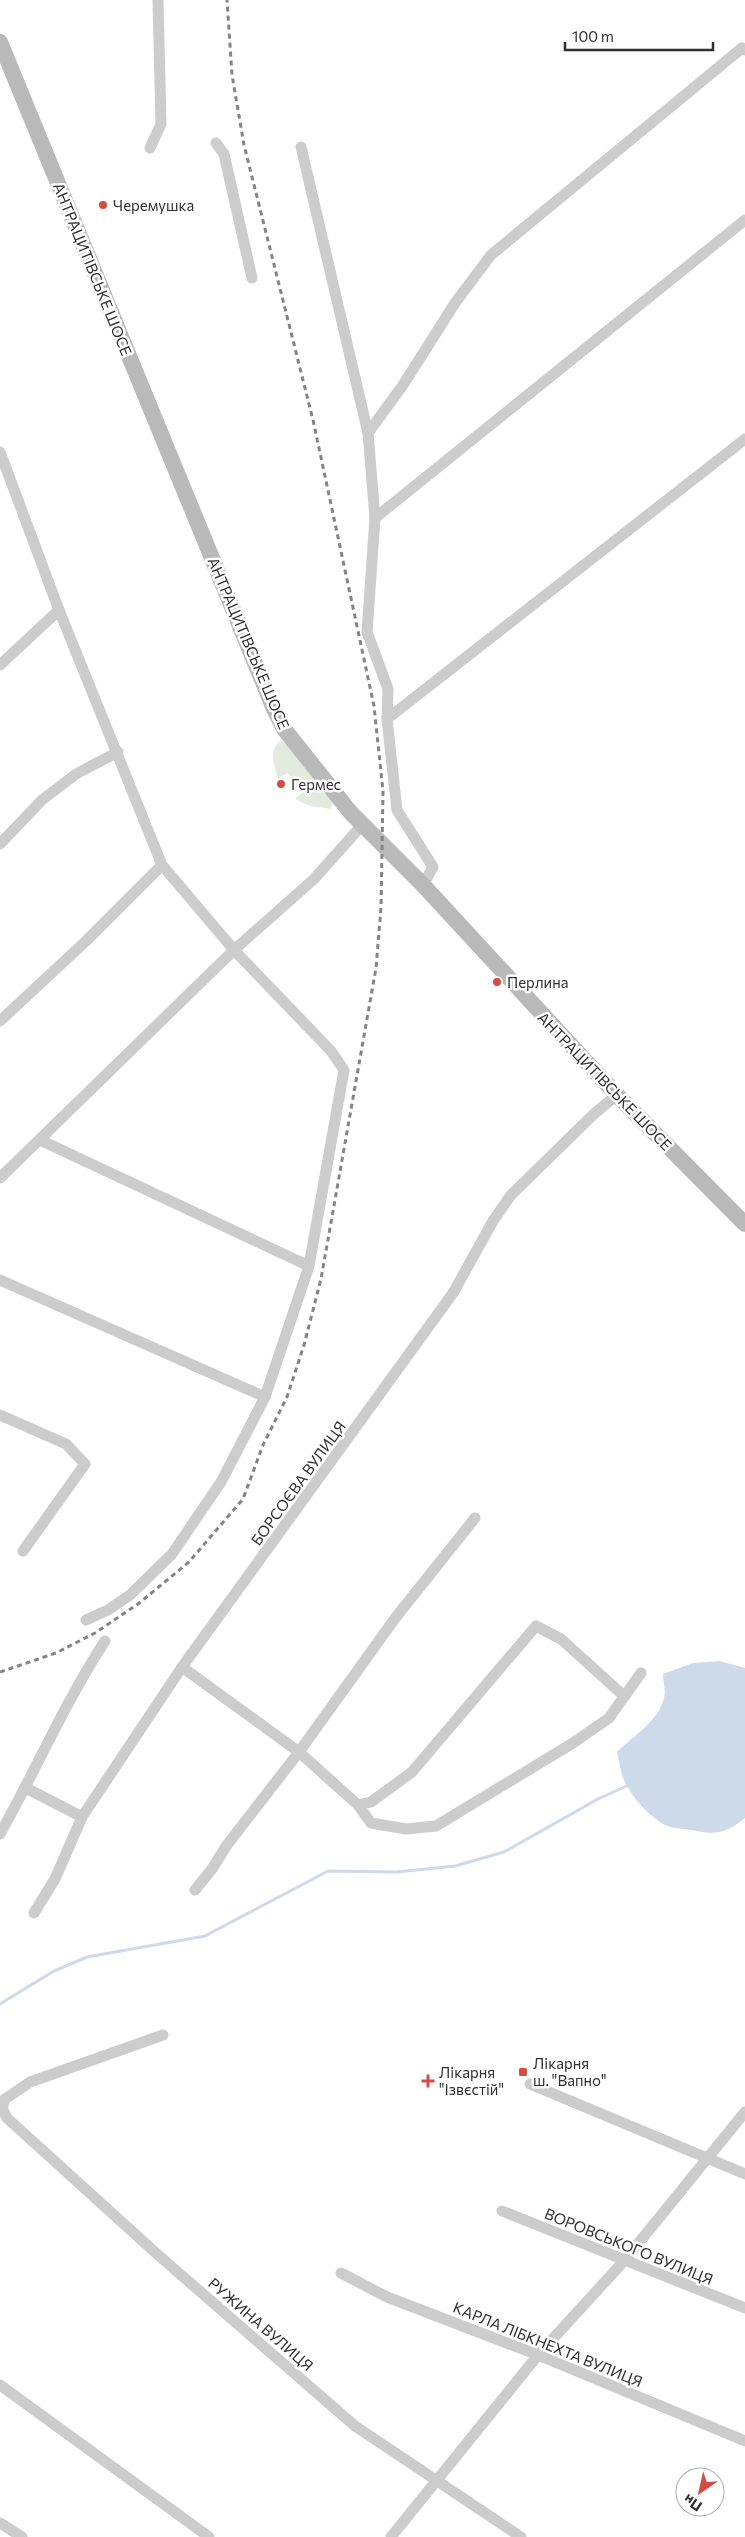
<svg xmlns="http://www.w3.org/2000/svg" width="745" height="2537" font-family="Commissioner,sans-serif">
<style>
.green{fill:#e3ebdf}
.water{fill:#cddae9}
.lines{fill:none;stroke-linecap:round;stroke-linejoin:round}
.stream{stroke:#cddae9;stroke-width:3}
.street{stroke:#ccc;stroke-width:11}
.secondary{stroke:#b9b9b9;stroke-width:16}
.rail{stroke:#848484;stroke-width:3;stroke-dasharray:5 4;stroke-linecap:butt}
.poi-dot{fill:#d54d42;stroke:#fff;stroke-width:2}
.labels{text-anchor:middle;dominant-baseline:central;stroke-width:5;stroke-linejoin:round;paint-order:stroke}
.poi-label{font-size:15px;fill:#2f2f2f;stroke:#fff;text-anchor:start}
.street-label{font-size:15px;fill:#2f2f2f;stroke:#fff}
</style>
<rect width="100%" height="100%" fill="#fff"/>
<!-- green -->
<path class="green" d="M280 741 287 743 333 802 331 809 310 806 295 799 302 793 288 773 278 778C274 766 268 751 280 741Z"/>
<!-- water -->
<path class="water" d="M720 1661 745 1668V1818C725 1834 716 1835 691 1830 683 1829 672 1828 665 1825 648 1816 628 1793 622 1775 620 1768 619 1760 617 1752 633 1736 659 1721 664 1698 666 1691 663 1682 663 1674L693 1663Z"/>
<g class="lines">
<!-- stream -->
<path class="stream" d="M0 2004 54 1971 87 1957 205 1936 328 1871 397 1872 455 1866 504 1852 598 1799 631 1784"/>
<!-- street -->
<g class="street">
<path d="M216 143 224 154 252 278"/>
<path d="M301 147 368 433"/>
<path d="M150 148 161 124 158 0"/>
<path d="M0 452 59 610 162 865 234 950 331 1051 344 1070 309 1266 265 1397 221 1482 172 1554 130 1595 108 1610 86 1620"/>
<path d="M375 518 745 220"/>
<path d="M0 665 59 610"/>
<path d="M387 719 745 439"/>
<path d="M0 844 42 800 76 774 118 752"/>
<path d="M423 885 433 867 397 810 387 719 388 689 367 632 375 518 368 433 403 385 455 303 491 255 742 48 745 50"/>
<path d="M0 1021 86 941 162 865"/>
<path d="M40 1140 309 1266"/>
<path d="M0 1178 234 950 314 879 363 824"/>
<path d="M0 1280 265 1397"/>
<path d="M0 1415 66 1444 85 1464 23 1551"/>
<path d="M182 1667 299 1752 358 1805 371 1802 412 1772 536 1626 561 1639 624 1696"/>
<path d="M26 1788 82 1817"/>
<path d="M358 1805 371 1823 406 1829 436 1826 573 1743 609 1718 641 1673"/>
<path d="M0 1834C36 1770 65 1702 105 1641"/>
<path d="M195 1890 212 1869 227 1845 299 1752 396 1617 475 1518"/>
<path d="M34 1913 55 1879 82 1817 182 1667 453 1293 493 1221 511 1195 595 1113 617 1095"/>
<path d="M163 2035 30 2082 5 2099 2 2108 7 2118 157 2254 355 2426 521 2537"/>
<path d="M530 2084 745 2174"/>
<path d="M502 2211 745 2308"/>
<path d="M341 2273 387 2297 538 2355 745 2441"/>
<path d="M0 2385 209 2537"/>
<path d="M0 2523 22 2537"/>
<path d="M391 2537 538 2355 624 2261 745 2112"/>
</g>
<!-- secondary -->
<path class="secondary" d="M0 42 274 709 284 729 351 813 423 885 617 1095 745 1224"/>
<!-- rail -->
<path class="rail" d="M0 1672 56 1653 95 1633 138 1604 189 1562 243 1499 263 1445 287 1397 304 1345 321 1279 376 968 381 908 383 791 374 706 313 420 244 145 232 75 227 0"/>
</g>
<!-- markers -->
<g class="poi-dot">
<circle cx="103" cy="205" r="5"/>
<circle cx="281" cy="784" r="5"/>
<circle cx="497" cy="982" r="5"/>
<rect x="518" y="2067" width="10" height="10" rx="2.5"/>
<path d="M425.5 2073.5h5v5h5v5h-5v5h-5v-5h-5v-5h5z"/>
</g>
<g class="labels">
<!-- poi labels -->
<g class="poi-label">
<text x="113" y="205">Черемушка</text>
<text x="291" y="784">Гермес</text>
<text x="507" y="982">Перлина</text>
<text x="533" y="2063">Лікарня<tspan x="533" dy="17">ш. "Вапно"</tspan></text>
<text x="439" y="2072">Лікарня<tspan x="439" dy="17">"Ізвєстій"</tspan></text>
</g>
<!-- street labels -->
<g class="street-label">
<text transform="translate(93 269) rotate(68)">АНТРАЦИТІВСЬКЕ ШОСЕ</text>
<text transform="translate(249 643) rotate(67)">АНТРАЦИТІВСЬКЕ ШОСЕ</text>
<text transform="translate(605 1081) rotate(46)">АНТРАЦИТІВСЬКЕ ШОСЕ</text>
<text transform="translate(298 1483) rotate(-54)">БОРСОЄВА ВУЛИЦЯ</text>
<text transform="translate(629 2246) rotate(22)">ВОРОВСЬКОГО ВУЛИЦЯ</text>
<text transform="translate(261 2324) rotate(41)">РУЖИНА ВУЛИЦЯ</text>
<text transform="translate(548 2344) rotate(22)">КАРЛА ЛІБКНЕХТА ВУЛИЦЯ</text>
</g>
</g>
<!-- north arrow -->
<g transform="translate(700 2492) rotate(214)"><circle r="24" fill="#ffffff" stroke="#acacac"/>
<path d="M0-4L9 19L0 12L-9 19Z" fill="#d54d42"/>
<text y="-8" font-size="14" font-weight="bold" text-anchor="middle" fill="#2f2f2f">Пн</text>
</g>
<!-- scale -->
<path d="M565 42v8h148v-8" fill="none" stroke="#2f2f2f" stroke-width="2.5"/>
<text x="572" y="42" font-size="15" fill="#2f2f2f" stroke="#ffffff" stroke-width="4" paint-order="stroke">100 m</text>
</svg>
